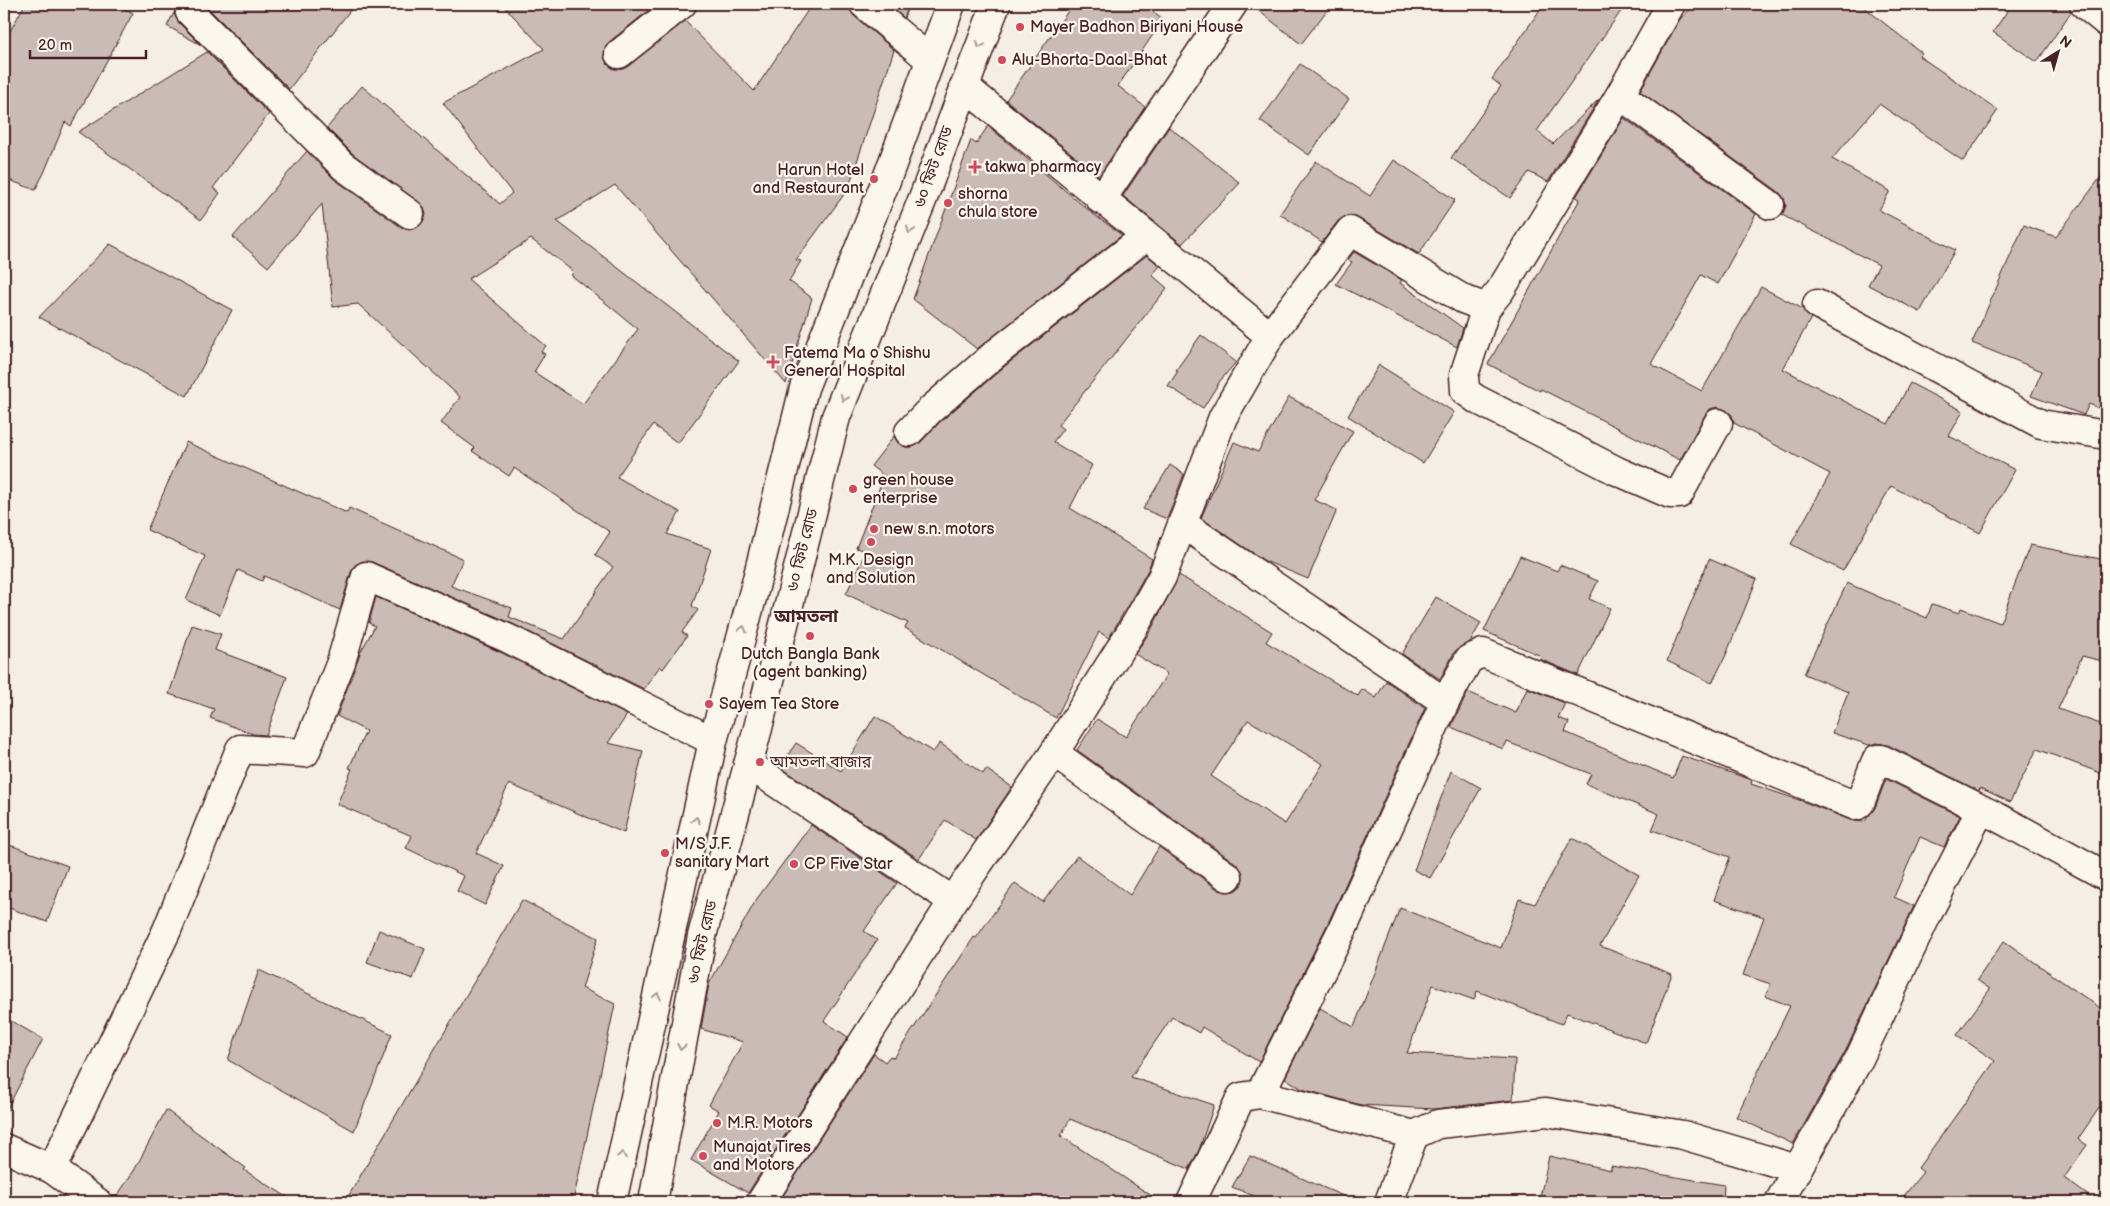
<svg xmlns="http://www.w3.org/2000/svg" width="2110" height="1206" font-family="'Balsamiq Sans','Noto Sans Bengali',sans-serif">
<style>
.building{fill:#cabbb6;stroke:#4a1f2b;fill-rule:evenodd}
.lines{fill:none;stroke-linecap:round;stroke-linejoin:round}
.minor-casing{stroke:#4a1f2b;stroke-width:31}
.tertiary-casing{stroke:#4a1f2b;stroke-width:31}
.minor{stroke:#fbf7ec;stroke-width:28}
.tertiary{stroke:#fbf7ec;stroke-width:28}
.oneway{stroke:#ab9695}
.poi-dot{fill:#d1495b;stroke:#fbf7ec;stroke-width:2}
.labels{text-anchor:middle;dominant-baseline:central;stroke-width:4.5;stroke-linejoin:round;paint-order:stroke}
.poi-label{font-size:16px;fill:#4a1f2b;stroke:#fbf7ec;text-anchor:start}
.street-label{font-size:16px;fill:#4a1f2b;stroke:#fbf7ec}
.neighbourhood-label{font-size:18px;font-weight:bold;fill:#4a1f2b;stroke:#fbf7ec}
</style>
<rect width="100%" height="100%" fill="#f4eee4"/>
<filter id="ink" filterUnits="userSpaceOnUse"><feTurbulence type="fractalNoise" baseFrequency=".02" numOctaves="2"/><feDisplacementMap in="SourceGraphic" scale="10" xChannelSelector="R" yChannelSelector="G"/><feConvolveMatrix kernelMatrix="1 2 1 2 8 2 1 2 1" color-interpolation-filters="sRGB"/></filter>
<g filter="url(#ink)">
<!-- building -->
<g class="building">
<path d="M25 4H116L133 13 71 126 65 122 44 173 35 190 4 178V42Z"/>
<path d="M208 4H355L289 89 208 8Z"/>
<path d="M502 4H641L648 11 609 42 605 48 604 57 607 64 614 69H622L628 66 685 21 754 91 812 4H849L850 10 854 16 894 50 848 189 796 260 801 261 789 281 812 298 786 384 615 185 557 221 739 361 678 443 653 425 617 477 680 512 667 534 711 549 692 606 698 610 682 632 687 636 663 669 660 666 644 689 513 624 372 562 363 561 355 565 351 572 340 610 264 576 262 581 238 570 220 615 186 600 205 556 147 530 186 442 347 513 349 508 463 559 451 586 512 608 509 617 564 639 597 591H596L613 567 595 555 610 532 514 468 509 476 472 451 475 448 441 423 460 397 358 304 333 307 322 204 268 267 233 237 307 151 334 179 401 227 409 230 416 228 422 223 426 215 424 208 419 202 353 154 327 128 362 86 500 204 512 193 443 103 544 49ZM531 239 574 272 571 275 638 329 583 404 534 372 545 354 541 352 546 346 468 279Z"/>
<path d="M888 4H909L904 18Z"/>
<path d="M1073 4H1143L1163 20 1118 86 1145 107 1099 176 1006 100Z"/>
<path d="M1250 4H1332L1301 44Z"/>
<path d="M1544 4H1626L1537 131 1553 144 1599 99 1548 182 1529 172 1510 198 1451 158 1501 86 1492 79Z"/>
<path d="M1696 4H1860L1922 53 1919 56 1998 110 1963 161 1879 104 1832 159 1890 191 1879 210 1955 250 1920 312 1868 285 1879 265 1782 215 1786 206 1784 198 1779 192 1640 91 1680 19Z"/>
<path d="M2012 4H2069L2071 12 2037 62 1993 32Z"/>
<path d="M175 11V16L179 23 201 45 167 26Z"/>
<path d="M207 52 269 114 213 188 220 193 201 220 78 132Z"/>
<path d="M1300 64 1349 99 1309 155 1260 121Z"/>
<path d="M1624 118 1756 214 1718 284 1701 275 1651 364 1702 391 1761 287 1803 309 1811 318 1783 369 1888 424 1910 383 1963 411 1949 436 2015 470 1980 533 1891 486 1843 571 1791 544 1830 474 1734 423 1732 415 1726 410 1717 407 1710 409 1705 415 1680 460 1541 389 1540 391 1488 364 1580 199 1576 197Z"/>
<path d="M988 126 1092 213 1122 235 977 349 913 299 971 140 976 144Z"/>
<path d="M1169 127 1240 183 1182 244 1123 196Z"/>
<path d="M1394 160 1455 200 1419 254 1358 218 1351 215 1344 217 1338 221 1322 242 1280 214 1316 161 1370 196Z"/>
<path d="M2106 170V411L2089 404 2084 415 2031 396 2042 371 1972 343 2024 225 2056 237Z"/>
<path d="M110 244 232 310 187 396 39 317Z"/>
<path d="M1354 252 1402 280 1400 283 1463 328 1457 347 1336 284 1352 262 1348 260Z"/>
<path d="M1147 255 1160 266 1152 275 1167 288 1058 425 1063 429 1053 442 1092 465 1070 508 1152 559 1148 570 1109 638 1099 632 1056 718 905 628 908 623 846 594 866 551 856 548 884 476 871 466 894 436 898 443 905 447H913L920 443 940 422 1005 366Z"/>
<path d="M1201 335 1236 362 1220 381 1203 408 1168 386 1178 371 1176 370Z"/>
<path d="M1379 365 1454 412 1423 463 1348 416Z"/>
<path d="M1289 397 1353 431 1314 500 1337 510 1308 579 1265 561 1201 518 1234 442 1258 452Z"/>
<path d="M1170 465 1184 474 1167 519 1143 509Z"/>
<path d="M2030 545 2106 560V662L2082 656 2058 709 2106 726V775L2037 749 2010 802 1980 788 1979 791 1888 745 1877 743 1869 745 1832 733 1848 692 1804 674 1847 583 1927 618 1932 604 1959 613 1961 608 2000 623Z"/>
<path d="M1520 556 1557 571 1560 565 1598 581 1589 599 1610 608 1578 675 1540 659 1541 656 1484 631Z"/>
<path d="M1709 559 1757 579 1725 657 1712 683 1667 661Z"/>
<path d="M1179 575 1272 632 1266 642 1358 696 1362 689 1376 698 1386 681 1425 708 1329 921 1259 1062 1202 1027 1199 1033 1172 1017 1131 1077 1214 1105 1199 1150 1189 1169 1070 1119 1061 1136 1161 1202H779L874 1054 885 1062 890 1056 894 1058 974 937 976 938 1015 883 1043 902 1077 856 1130 895 1159 847 1219 890 1226 892 1234 891 1241 886 1243 879 1242 871 1237 864 1077 750 1097 719 1126 737 1167 674 1135 654 1151 630ZM1248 720 1323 764 1285 824 1211 776Z"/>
<path d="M376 597 500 652 627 715 608 743 643 751 624 833 509 784 476 853 504 866 485 905 457 891 464 876 406 848 412 836 337 804 352 769 349 768 366 731 337 716 360 653 375 626 369 623Z"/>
<path d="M1436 597 1481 623 1470 642 1455 651 1440 679 1402 654Z"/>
<path d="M192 625 221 634 215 650 287 677 266 735 253 734 210 718 214 709 169 694Z"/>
<path d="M1527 688 1565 703 1558 718 1569 722 1565 732 1673 778 1682 756 1752 780 1751 784 1802 801 1850 820 1864 822 1875 808 1886 779 1960 816 1944 847 1920 837 1894 897 1914 906 1845 1052 1793 1144 1736 1117 1790 1006 1765 996 1771 984 1743 975 1764 917 1714 900 1730 857 1652 830 1659 814 1586 784 1591 774 1507 742 1503 749 1451 727 1468 692 1516 713Z"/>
<path d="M875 716 933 752 940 743 983 774 986 769 1012 787 976 840 945 820 919 859 780 767 796 743 841 771Z"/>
<path d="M1451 771 1481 788 1430 878 1414 870Z"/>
<path d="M811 825 897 883 864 931 877 940 824 1021 848 1037 748 1193 691 1160 719 1111 709 1105 743 1042 701 1029 709 984 756 900Z"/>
<path d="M1572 838 1639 875 1600 946 1672 974 1646 1043 1567 1013 1562 1024 1477 991 1474 1000 1433 985 1407 1053 1515 1059 1513 1100 1434 1109 1361 1105 1302 1089 1285 1078 1320 1008 1354 1027 1400 908 1501 948 1519 899 1535 904Z"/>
<path d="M4 843 68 866 47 922 4 906Z"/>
<path d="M522 900 598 938 582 988 615 1004 573 1202H345Z"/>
<path d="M379 930 425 949 413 979 367 962Z"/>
<path d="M2004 941 2106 1012V1098L2078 1139 2087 1145 2064 1178 2097 1202H1899L1923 1172 1918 1168 1995 1061 1957 1035 1990 989 1977 980Z"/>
<path d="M259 970 392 1034 354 1131 228 1060Z"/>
<path d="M4 1017 43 1039 4 1115Z"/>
<path d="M166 1110 246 1168 244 1170 295 1202H113L135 1169Z"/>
<path d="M1250 1156 1357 1202H1269L1232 1187Z"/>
<path d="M1549 1156 1611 1170V1166L1724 1185 1723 1202H1539Z"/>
</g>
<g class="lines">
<!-- minor casing -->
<g class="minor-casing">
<g id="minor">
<path d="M193 4 190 12 343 166 410 214"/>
<path d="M864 4 930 60"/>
<path d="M2084 4 2106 22"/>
<path d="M619 54 682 4"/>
<path d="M964 86 1270 336"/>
<path d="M1620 95 1770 205"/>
<path d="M1101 200 1233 4"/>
<path d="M1817 304 2041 424 2106 435"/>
<path d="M1486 308 1464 375 1465 391 1476 399 1617 471 1670 494H1679L1718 423"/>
<path d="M909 432 929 411 995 354 1146 236"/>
<path d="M1183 524 1445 702 1343 928 1260 1094 1241 1097 1191 1202"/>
<path d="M1445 702 1469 659 1483 653 1856 806 1860 803 1875 763 1877 759H1881L1999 818 2106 876"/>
<path d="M1054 753 1228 877"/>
<path d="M748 764 953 901"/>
<path d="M1260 1094 1414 1135 1389 1202"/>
<path d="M1414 1135 1438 1124 1546 1112 1683 1135 1797 1169"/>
<path d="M4 1148 52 1169"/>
<path d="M97 1202 52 1169 167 930 240 749 305 753 341 662 366 576 507 638 713 741"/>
<path d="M761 1202 953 901 1054 753 1137 622 1162 577 1223 417 1270 336 1350 231 1463 299 1486 308 1500 291 1620 95 1671 4"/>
<path d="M1779 1202 1859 1059 1925 919 1981 809"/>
</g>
</g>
<!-- tertiary casing -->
<g class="tertiary-casing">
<g id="tertiary">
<path d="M612 1202 713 741 755 587 804 388 887 178 951 4"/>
<path d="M653 1202 702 936 758 728 836 417 923 198 996 4"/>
</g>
</g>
<!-- minor -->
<use href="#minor" class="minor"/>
<!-- tertiary -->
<use href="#tertiary" class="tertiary"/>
</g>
<!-- one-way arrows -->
<defs><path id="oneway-chevron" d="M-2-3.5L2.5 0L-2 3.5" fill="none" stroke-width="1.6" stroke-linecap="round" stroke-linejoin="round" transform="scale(1.25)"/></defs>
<g class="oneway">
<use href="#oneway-chevron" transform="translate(980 45) rotate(112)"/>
<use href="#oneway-chevron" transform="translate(910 230) rotate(112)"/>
<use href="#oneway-chevron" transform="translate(844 398) rotate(112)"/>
<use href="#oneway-chevron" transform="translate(743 629) rotate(-75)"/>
<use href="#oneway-chevron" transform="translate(696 820) rotate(-78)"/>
<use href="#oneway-chevron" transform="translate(657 996) rotate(-78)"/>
<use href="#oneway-chevron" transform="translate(681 1047) rotate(100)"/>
<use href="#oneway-chevron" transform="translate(622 1155) rotate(-78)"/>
</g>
</g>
<!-- markers -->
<g class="poi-dot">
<circle cx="1020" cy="27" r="5"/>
<circle cx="1002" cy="60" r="5"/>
<path d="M972.5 159.5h5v5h5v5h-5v5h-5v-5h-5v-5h5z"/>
<circle cx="874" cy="179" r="5"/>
<circle cx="948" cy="203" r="5"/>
<path d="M770.5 354.5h5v5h5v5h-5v5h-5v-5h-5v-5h5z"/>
<circle cx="853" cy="489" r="5"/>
<circle cx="874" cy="529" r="5"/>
<circle cx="871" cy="542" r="5"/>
<circle cx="810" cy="636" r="5"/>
<circle cx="709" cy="704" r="5"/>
<circle cx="760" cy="762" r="5"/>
<circle cx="665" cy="853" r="5"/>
<circle cx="794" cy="864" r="5"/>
<circle cx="717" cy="1123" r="5"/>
<circle cx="703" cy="1156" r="5"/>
</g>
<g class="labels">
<!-- poi labels -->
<g class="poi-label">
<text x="1030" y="27">Mayer Badhon Biriyani House</text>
<text x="1012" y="60">Alu-Bhorta-Daal-Bhat</text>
<text x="985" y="167">takwa pharmacy</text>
<text x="864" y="170" text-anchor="end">Harun Hotel<tspan x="864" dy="18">and Restaurant</tspan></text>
<text x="958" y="194">shorna<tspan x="958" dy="18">chula store</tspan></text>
<text x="784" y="353">Fatema Ma o Shishu<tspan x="784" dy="18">General Hospital</tspan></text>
<text x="863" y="480">green house<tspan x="863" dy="18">enterprise</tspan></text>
<text x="884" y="529">new s.n. motors</text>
<text x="871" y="560" text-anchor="middle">M.K. Design<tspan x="871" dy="18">and Solution</tspan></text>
<text x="810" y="654" text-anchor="middle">Dutch Bangla Bank<tspan x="810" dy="18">(agent banking)</tspan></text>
<text x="719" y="704">Sayem Tea Store</text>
<text x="770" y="762">আমতলা বাজার</text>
<text x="675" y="844">M/S J.F.<tspan x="675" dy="18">sanitary Mart</tspan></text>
<text x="804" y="864">CP Five Star</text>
<text x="727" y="1123">M.R. Motors</text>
<text x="713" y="1147">Munajat Tires<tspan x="713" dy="18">and Motors</tspan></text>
</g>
<!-- street labels -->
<g class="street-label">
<text transform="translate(934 167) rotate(-70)">৬০ ফিট রোড</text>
<text transform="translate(803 550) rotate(-76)">৬০ ফিট রোড</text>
<text transform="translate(703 942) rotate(-77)">৬০ ফিট রোড</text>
</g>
<!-- neighbourhood labels -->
<g class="neighbourhood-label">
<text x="806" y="616">আমতলা</text>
</g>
</g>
<!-- margin -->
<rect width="2110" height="1206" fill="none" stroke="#fbf7ec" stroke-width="20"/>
<rect x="10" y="10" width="2090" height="1186" fill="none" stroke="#4a1f2b" stroke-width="2" filter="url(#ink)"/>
<!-- north arrow -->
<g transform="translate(2058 52) rotate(37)" stroke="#fbf7ec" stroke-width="4" paint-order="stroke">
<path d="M0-4L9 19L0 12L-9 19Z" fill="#4a1f2b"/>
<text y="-8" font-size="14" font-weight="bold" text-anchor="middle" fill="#4a1f2b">N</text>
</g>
<!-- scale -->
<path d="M30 50v8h116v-8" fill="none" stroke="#4a1f2b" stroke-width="2.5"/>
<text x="38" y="50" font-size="15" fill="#4a1f2b" stroke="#fbf7ec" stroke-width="4" paint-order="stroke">20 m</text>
</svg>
